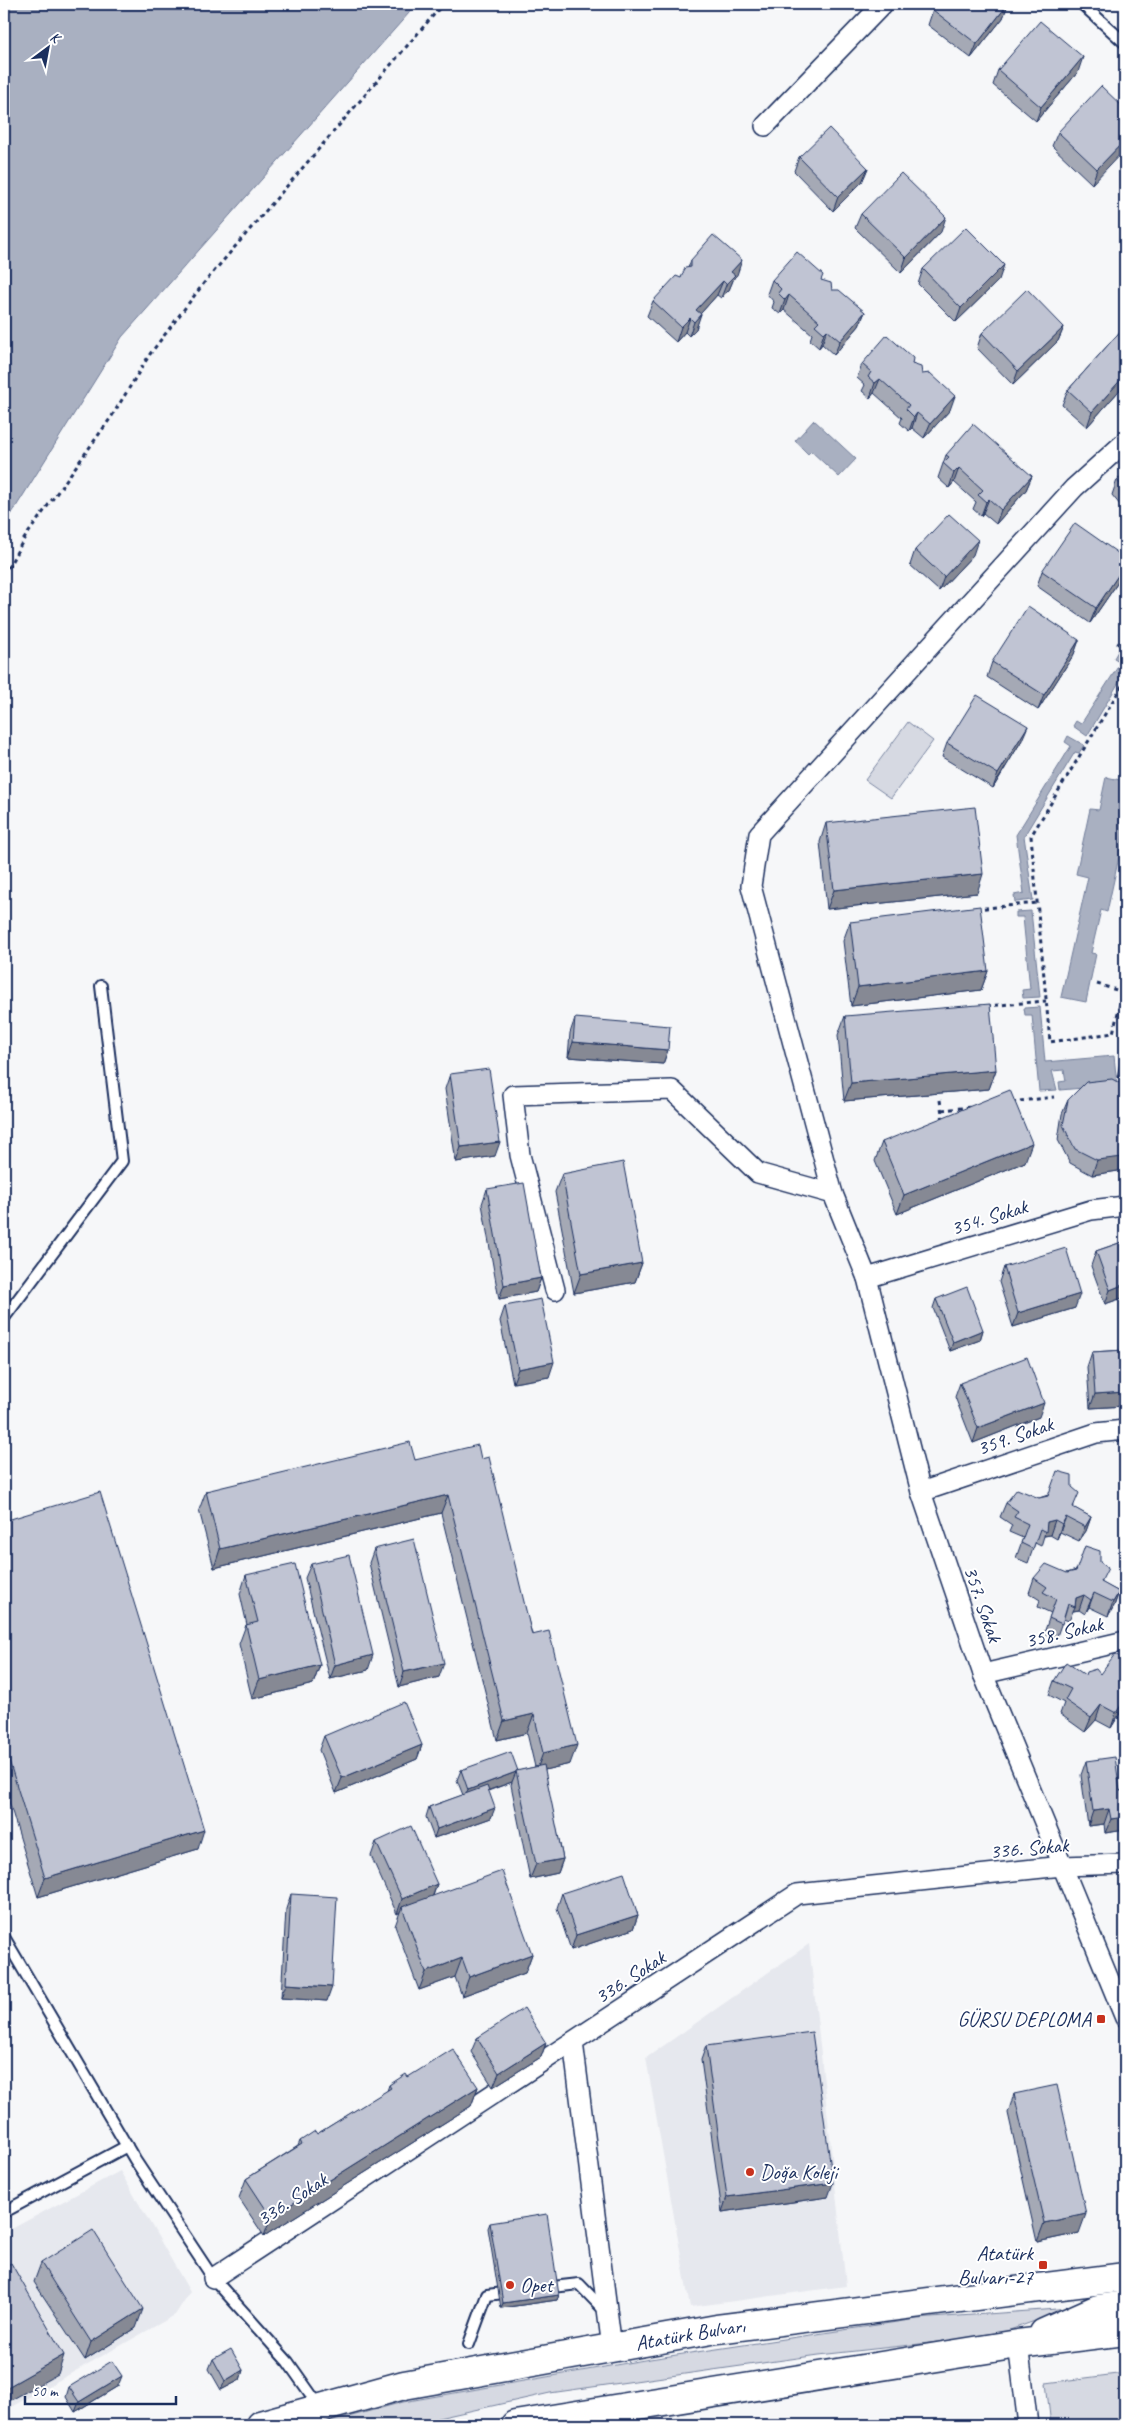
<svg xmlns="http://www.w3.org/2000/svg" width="1129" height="2429" font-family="Caveat,sans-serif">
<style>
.built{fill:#e6e8ee}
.green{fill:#d6d9e2;stroke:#7884a0}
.water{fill:#a9b0c1;stroke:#707c99}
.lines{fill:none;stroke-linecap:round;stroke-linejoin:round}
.lane-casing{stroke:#1b2f5e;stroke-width:14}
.street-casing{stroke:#1b2f5e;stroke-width:22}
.primary-casing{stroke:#1b2f5e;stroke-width:31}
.path{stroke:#1b2f5e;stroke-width:3;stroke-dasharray:4 4;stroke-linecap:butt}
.lane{stroke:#fff;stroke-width:10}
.street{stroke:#fff;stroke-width:19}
.primary{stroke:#fff;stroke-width:28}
.wall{fill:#a5a9b5;stroke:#1b2f5e}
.shaded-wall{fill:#868994;stroke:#1b2f5e}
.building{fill:#c0c4d3;stroke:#1b2f5e}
.poi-dot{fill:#c8321e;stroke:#fff;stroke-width:2}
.labels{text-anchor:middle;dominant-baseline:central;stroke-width:4;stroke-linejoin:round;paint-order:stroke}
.street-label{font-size:21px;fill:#1b2f5e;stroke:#fff}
.poi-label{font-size:21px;fill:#1b2f5e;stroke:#fff;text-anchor:end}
</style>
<rect width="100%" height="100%" fill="#f6f7f9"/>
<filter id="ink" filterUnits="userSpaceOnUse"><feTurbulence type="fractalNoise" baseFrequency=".02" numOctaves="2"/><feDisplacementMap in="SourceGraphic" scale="10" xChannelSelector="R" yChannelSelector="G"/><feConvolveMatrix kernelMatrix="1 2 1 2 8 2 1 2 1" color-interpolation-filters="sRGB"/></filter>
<g filter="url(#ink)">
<!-- built -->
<g class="built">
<path d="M809 1944 846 2286 690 2307 646 2058Z"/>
<path d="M120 2171 190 2292 175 2315 4 2411V2233Z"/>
</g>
<!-- green -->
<g class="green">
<path d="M908 722 933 741 891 798 865 780Z"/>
<path d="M1071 2308 993 2336 819 2355 550 2393 407 2425H319L403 2402 650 2359 917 2319Z"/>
<path d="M1125 2373V2425H1051L1046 2383Z"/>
</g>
<!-- water -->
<g class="water">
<path d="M4 4H417L122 337 4 526Z"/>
<path d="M814 420 856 459 839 477 811 451 808 454 795 441Z"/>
<path d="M1125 639V672L1087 736 1073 726 1076 721 1081 724 1121 662 1114 658Z"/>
<path d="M1068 736 1084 745 1079 753 1075 752 1024 836 1033 900 1015 902 1014 895 1024 893 1016 835 1071 746 1065 742Z"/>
<path d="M1106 777 1125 781V829L1107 912 1101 910 1091 953 1096 954 1086 1002 1061 997 1088 877 1076 874 1090 809 1099 810Z"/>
<path d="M1031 911 1040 997 1023 998 1022 990 1030 989 1023 917H1016V912Z"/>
<path d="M1040 1007 1045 1062 1114 1056 1117 1085 1060 1090 1059 1082 1066 1081 1064 1070 1052 1071 1057 1090 1039 1091 1032 1015H1025L1024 1008Z"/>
</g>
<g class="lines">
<!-- lane casing -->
<g class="lane-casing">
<g id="lane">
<path d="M1082 4 1125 43"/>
<path d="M4 1318 122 1161 101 986"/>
<path d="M4 1937 135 2160 213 2278 288 2362 319 2406"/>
<path d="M4 2212 127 2146"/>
<path d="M544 2288 579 2284 605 2311"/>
<path d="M469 2344 487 2295 512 2292"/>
</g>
</g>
<!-- street casing -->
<g class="street-casing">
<g id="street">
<path d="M765 126 883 4"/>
<path d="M1125 442 1074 488 759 834 751 886 833 1194 867 1278 921 1492 983 1674 1125 2018"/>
<path d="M867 1278 1091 1210 1125 1206"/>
<path d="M555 1290 520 1155 513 1095 672 1090 758 1173 833 1194"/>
<path d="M921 1492 1096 1433 1125 1430"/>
<path d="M983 1674 1125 1641"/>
<path d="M573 2042 612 2348"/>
<path d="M213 2278 797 1894 1062 1866 1125 1864"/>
<path d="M1018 2344 1028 2425"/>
</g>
</g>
<!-- primary casing -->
<g class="primary-casing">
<g id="primary">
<path d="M1044 2333 1098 2309 1125 2305"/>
<path id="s1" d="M260 2425 404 2385 717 2329 1125 2277"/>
<path d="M515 2425 1018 2344 1125 2331"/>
</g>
</g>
<!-- path -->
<g class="path">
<path d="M4 575 24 539 112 416 150 354 204 283 443 4"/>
<path d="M1117 643 1125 648"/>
<path d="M976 909 1037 903"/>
<path d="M1097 984 1123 992 1113 1033 1050 1042 1031 836 1125 681"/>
<path d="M987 1006 1046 1001"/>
<path d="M940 1100 943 1121"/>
<path d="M1012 1102 1054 1097"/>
<path d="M942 1110 971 1107"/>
</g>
<!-- lane -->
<use href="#lane" class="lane"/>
<!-- street -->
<use href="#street" class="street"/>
<!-- primary -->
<use href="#primary" class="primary"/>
</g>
<!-- wall -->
<g class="wall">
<path d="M1008 4 1003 18 971 58 928 25 933 10Z"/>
<path d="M998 70 1078 72 1036 121 993 85Z"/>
<path d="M1125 109 1092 184 1052 146 1058 132Z"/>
<path d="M799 157 868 168 862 182 833 211 794 171Z"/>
<path d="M861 214 941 232 901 273 855 228Z"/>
<path d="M691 260 737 275 734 278 729 290 721 298 717 295 700 314 696 329 689 336 685 332 676 342 647 316 653 301 681 278 688 268Z"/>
<path d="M923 269 999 280 956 322 918 284Z"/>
<path d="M772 280H821L832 290 865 312 859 326 834 355 822 344 819 348 810 340 812 334 784 310 780 314 772 308 774 302 767 294Z"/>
<path d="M1125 326V384L1087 427 1062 405 1068 390Z"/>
<path d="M1064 327 1058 341 1013 385 977 348 982 333Z"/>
<path d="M862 364H912L922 374 950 410 924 438 912 428 909 431 900 423 902 418 874 393 870 398 862 391 865 385 857 378Z"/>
<path d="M946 455 1032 476 1026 490 996 524 983 513 981 516 973 509 976 502 954 482 949 488 938 478Z"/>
<path d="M1125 473V511L1112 495 1117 480Z"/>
<path d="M915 550 973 555 939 591 910 565Z"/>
<path d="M1042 571 1123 575 1090 623 1037 586Z"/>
<path d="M1079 640 1074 654 1038 710 987 677 992 662Z"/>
<path d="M1022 740 993 788 942 757 947 743Z"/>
<path d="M826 823 977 893 827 909 820 842Z"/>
<path d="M850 922 988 971 981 990 851 1006 843 941Z"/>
<path d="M845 1016 996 1070 989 1089 844 1101 838 1035Z"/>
<path d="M575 1018 668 1050 663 1064 568 1057 570 1033Z"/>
<path d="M1125 1038V1079L1117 1077Z"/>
<path d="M450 1074 495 1156 456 1162 445 1089Z"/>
<path d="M1125 1086V1164L1118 1171 1092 1175 1070 1163 1058 1140 1062 1114 1068 1100Z"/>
<path d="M882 1142 1025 1162 897 1214 875 1161Z"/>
<path d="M562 1174 642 1263 635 1282 574 1293 555 1192Z"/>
<path d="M487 1189 541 1278 536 1292 499 1299 482 1204Z"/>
<path d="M1125 1241V1297L1105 1304 1091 1266 1096 1251Z"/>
<path d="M1004 1267 1075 1308 1013 1327 999 1282Z"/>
<path d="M936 1299 983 1330 980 1340 950 1351 933 1308Z"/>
<path d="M505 1306 549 1377 513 1383 500 1321Z"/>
<path d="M1125 1350V1406L1090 1408 1087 1367 1092 1352Z"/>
<path d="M960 1383 1039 1417 973 1443 955 1397Z"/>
<path d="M481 1459 570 1764 544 1770 563 1859 558 1873 530 1879 511 1785 512 1782 488 1791 491 1818 434 1838 426 1817 429 1807 463 1795 457 1780 461 1770 518 1771 535 1767 527 1733 497 1740 441 1513 214 1568 199 1510 206 1491 415 1460Z"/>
<path d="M1072 1487 1074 1508 1091 1517 1086 1531 1079 1541 1060 1532 1057 1539 1050 1535 1044 1536 1041 1546 1035 1543 1028 1563 1016 1558 1023 1538 1009 1532 1012 1525 1000 1517 1006 1503 1039 1498Z"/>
<path d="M4 1521 198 1849 38 1897 4 1785Z"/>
<path d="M374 1549 439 1677 399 1687 369 1563Z"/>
<path d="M1100 1562 1102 1583 1119 1592 1114 1606 1108 1616 1089 1607 1085 1614 1079 1610 1073 1611 1069 1621 1063 1619 1056 1639 1044 1633 1051 1613 1038 1607 1040 1600 1029 1593 1034 1578 1067 1573Z"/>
<path d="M311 1564 368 1670 330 1679 305 1578Z"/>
<path d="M246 1575 320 1665 313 1684 252 1699 239 1644 246 1625H247L240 1594Z"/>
<path d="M1100 1674 1125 1705 1111 1728 1096 1720 1085 1732 1060 1714 1064 1703 1049 1695 1054 1681 1085 1675Z"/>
<path d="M324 1736 422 1745 417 1759 336 1793 319 1750Z"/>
<path d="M1086 1761 1120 1791 1125 1790V1830L1105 1833 1104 1824 1088 1826 1081 1775Z"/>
<path d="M376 1842 437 1884 433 1896 532 1954 525 1973 462 1996 455 1977 419 1990 395 1926 400 1912 397 1914 371 1856Z"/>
<path d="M562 1893 638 1915 633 1929 571 1950 557 1908Z"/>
<path d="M291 1894 327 2001 281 1998 286 1909Z"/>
<path d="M477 2038 546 2043 541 2057 493 2087 471 2052Z"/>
<path d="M706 2046 828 2197 722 2212 701 2060Z"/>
<path d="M408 2077 478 2087 471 2106 264 2236 239 2198 246 2179 298 2146 300 2141 317 2134 387 2091 389 2085Z"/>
<path d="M1014 2094 1079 2233 1037 2242 1008 2113Z"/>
<path d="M490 2223 559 2295 557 2300 501 2308 488 2228Z"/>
<path d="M41 2263 136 2328 85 2360 34 2282Z"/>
<path d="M213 2359 243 2370 240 2380 221 2390 209 2369Z"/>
<path d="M118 2386 75 2412 66 2397 69 2387Z"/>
</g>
<!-- shaded-wall -->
<g class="shaded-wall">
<path d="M1008 4 1003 18 971 58 977 44Z"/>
<path d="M1083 57 1078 72 1036 121 1041 107Z"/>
<path d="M1125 140V149L1092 184 1097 169Z"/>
<path d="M868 168 862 182 833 211 838 197Z"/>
<path d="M946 217 941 232 901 273 906 258Z"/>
<path d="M742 260 737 275 734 278 729 290 721 298 731 272Z"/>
<path d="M1004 265 999 280 956 322 961 308Z"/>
<path d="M723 281 717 295 694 321 696 310Z"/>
<path d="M789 295 784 310 780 314 785 300Z"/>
<path d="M865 312 859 326 834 355 840 341Z"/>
<path d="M701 314 696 329 689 336 694 322Z"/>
<path d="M690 318 685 332 676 342 681 327Z"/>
<path d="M1064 327 1058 341 1013 385 1018 371Z"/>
<path d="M827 330 822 344 819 348 824 333Z"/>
<path d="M1125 375V384L1087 427 1092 412Z"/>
<path d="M880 379 874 393 870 398 875 383Z"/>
<path d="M955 396 950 410 924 438 930 424Z"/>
<path d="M917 413 912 428 909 431 914 417Z"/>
<path d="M959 468 954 482 949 488 954 473Z"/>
<path d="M1032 476 1026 490 996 524 1001 510Z"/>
<path d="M989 499 983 513 981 516 986 502Z"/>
<path d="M978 540 973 555 939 591 944 577Z"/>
<path d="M1125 565V569L1123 575 1090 623 1096 608Z"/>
<path d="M1079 640 1074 654 1038 710 1044 695Z"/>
<path d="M1028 726 1022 740 993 788 998 774Z"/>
<path d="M983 874 977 893 827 909 834 890Z"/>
<path d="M988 971 981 990 851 1006 858 987Z"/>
<path d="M573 1042 668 1050 663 1064 568 1057Z"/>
<path d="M996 1070 989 1089 844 1101 851 1083Z"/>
<path d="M500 1142 495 1156 456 1162 461 1147Z"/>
<path d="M1032 1143 1025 1162 897 1214 904 1195Z"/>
<path d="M1125 1154V1164L1118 1171 1092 1175 1097 1160Z"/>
<path d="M642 1263 635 1282 574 1293 581 1274Z"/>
<path d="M541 1278 536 1292 499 1299 504 1285Z"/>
<path d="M1125 1284V1297L1105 1304 1110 1290Z"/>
<path d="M1080 1294 1075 1308 1013 1327 1018 1313Z"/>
<path d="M983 1330 980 1340 950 1351 953 1342Z"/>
<path d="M554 1362 549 1377 513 1383 518 1369Z"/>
<path d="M1125 1392V1406L1090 1408 1095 1394Z"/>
<path d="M1044 1403 1039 1417 973 1443 978 1428Z"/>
<path d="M448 1495 441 1513 214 1568 220 1549Z"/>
<path d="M1066 1517 1060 1532 1057 1539 1062 1524Z"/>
<path d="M1091 1517 1086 1531 1079 1541 1085 1527Z"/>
<path d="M1055 1520 1050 1535 1044 1536 1047 1522Z"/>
<path d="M1119 1592 1114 1606 1108 1616 1113 1602Z"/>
<path d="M1094 1593 1089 1607 1085 1614Z"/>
<path d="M1084 1595 1079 1610 1073 1611 1075 1607 1076 1598Z"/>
<path d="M373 1655 368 1670 330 1679 335 1665Z"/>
<path d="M444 1663 439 1677 399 1687 404 1672Z"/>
<path d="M320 1665 313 1684 252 1699 259 1680Z"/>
<path d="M1125 1699V1705L1111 1728 1116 1713Z"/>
<path d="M1101 1705 1096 1720 1085 1732 1091 1718Z"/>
<path d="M534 1714 527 1733 497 1740 504 1721Z"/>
<path d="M422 1745 417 1759 336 1793 342 1778Z"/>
<path d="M577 1745 570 1764 536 1772 543 1753Z"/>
<path d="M516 1772 512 1782 464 1799 468 1790Z"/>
<path d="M495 1808 491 1818 434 1838 437 1829Z"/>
<path d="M1109 1809 1104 1824 1088 1826 1093 1811Z"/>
<path d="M1125 1817V1830L1105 1833 1111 1819Z"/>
<path d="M204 1830 198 1849 38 1897 45 1878Z"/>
<path d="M563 1859 558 1873 530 1879 536 1864Z"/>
<path d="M437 1884 432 1898 402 1907 400 1912 397 1914 402 1899Z"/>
<path d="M638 1915 633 1929 571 1950 576 1935Z"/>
<path d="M532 1954 525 1973 462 1996 469 1977Z"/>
<path d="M462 1958 455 1977 419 1990 426 1972Z"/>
<path d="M286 1984 332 1987 327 2001 281 1998Z"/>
<path d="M546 2043 541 2057 493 2087 499 2073Z"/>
<path d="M478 2087 471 2106 264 2236 271 2217Z"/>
<path d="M833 2183 828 2197 722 2212 727 2197Z"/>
<path d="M1086 2214 1079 2233 1037 2242 1044 2223Z"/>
<path d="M559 2295 557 2300 501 2308 503 2303Z"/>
<path d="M143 2309 136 2328 85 2360 91 2342Z"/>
<path d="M64 2355 58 2374 4 2404V2389Z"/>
<path d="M243 2370 240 2380 221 2390 225 2381Z"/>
<path d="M122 2376 118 2386 75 2412 79 2402Z"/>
</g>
<!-- building -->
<g class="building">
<path d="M938 4H1008L977 44 933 10Z"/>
<path d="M1040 21 1083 57 1041 107 998 70Z"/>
<path d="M1101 86 1125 109V140L1097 169 1058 132Z"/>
<path d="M829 128 868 168 838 197 799 157Z"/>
<path d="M901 173 946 217 906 258 861 214Z"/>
<path d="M966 227 1004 265 961 308 923 269Z"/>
<path d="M713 235 742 260 731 272 735 275 726 284 723 281 696 310 701 314 694 322 690 318 681 327 653 301 676 276 681 278 685 268 691 267V260Z"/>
<path d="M797 252 823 275 821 280 831 283 832 290H839L865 312 840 341 827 330 824 333 815 325 819 321 789 295 785 300 778 293 781 289 772 280Z"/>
<path d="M1027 289 1064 327 1018 371 982 333Z"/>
<path d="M1125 326V375L1092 412 1068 390Z"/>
<path d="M887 335 913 358 912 364 921 367 922 374 930 373 955 396 930 424 917 413 914 417 906 409 909 405 880 379 875 383 868 377 871 372 862 364Z"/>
<path d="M973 424 1032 476 1001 510 989 499 986 502 978 495 983 490 959 468 954 473 943 463 949 457 946 455Z"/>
<path d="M1125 473V490L1117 480Z"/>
<path d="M949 514 978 540 944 577 915 550Z"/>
<path d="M1075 523 1125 558V565L1096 608 1042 571Z"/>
<path d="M1028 606 1079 640 1044 695 992 662Z"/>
<path d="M977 695 1028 726 998 774 947 743Z"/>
<path d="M975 807 983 874 834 890 826 823Z"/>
<path d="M980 906 988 971 858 987 850 922Z"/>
<path d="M990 1004 996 1070 851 1083 845 1016Z"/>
<path d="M575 1018 670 1026 668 1050 573 1042Z"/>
<path d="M1125 1047V1063L1122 1062Z"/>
<path d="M489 1069 500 1142 461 1147 450 1074Z"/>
<path d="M1112 1079 1125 1086V1154L1123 1157 1097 1160 1075 1149 1063 1125 1068 1100 1086 1082Z"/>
<path d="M1010 1090 1032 1143 904 1195 882 1142Z"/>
<path d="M623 1162 642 1263 581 1274 562 1174Z"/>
<path d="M524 1183 541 1278 504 1285 487 1189Z"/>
<path d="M1125 1241V1284L1110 1290 1096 1251Z"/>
<path d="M1066 1248 1080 1294 1018 1313 1004 1267Z"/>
<path d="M967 1287 983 1330 953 1342 936 1299Z"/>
<path d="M541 1299 554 1362 518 1369 505 1306Z"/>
<path d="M1125 1350V1392L1095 1394 1092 1352Z"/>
<path d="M1027 1357 1044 1403 978 1428 960 1383Z"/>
<path d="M4 1427 9 1430 4 1442Z"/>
<path d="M410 1442 415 1460 478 1445 481 1459 489 1457 532 1635 549 1631 577 1745 543 1753 534 1714 504 1721 448 1495 220 1549 206 1491Z"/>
<path d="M1057 1471 1072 1475V1487L1079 1493 1073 1507 1091 1517 1085 1527 1066 1517 1062 1524 1055 1520 1047 1522 1046 1532 1040 1529 1033 1549 1021 1543 1028 1524 1014 1517 1018 1511 1006 1503 1017 1489 1039 1498 1048 1496Z"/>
<path d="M100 1492 204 1830 45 1878 4 1744V1521Z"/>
<path d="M414 1539 444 1663 404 1672 374 1549Z"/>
<path d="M1085 1546 1100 1551V1562L1108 1568 1101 1582 1119 1592 1113 1602 1094 1593 1091 1600 1084 1595 1076 1598 1075 1607 1068 1604 1062 1624 1049 1618 1056 1599 1043 1592 1047 1587 1034 1578 1046 1564 1067 1573 1076 1571Z"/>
<path d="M349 1555 373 1655 335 1665 311 1564Z"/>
<path d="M295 1564 320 1665 259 1680 246 1625 258 1622 246 1575Z"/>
<path d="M1115 1654 1125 1660V1699L1116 1713 1101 1705 1091 1718 1065 1700 1071 1689 1054 1681 1066 1662 1085 1675 1086 1672 1096 1669 1100 1674Z"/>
<path d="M404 1702 422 1745 342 1778 324 1736Z"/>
<path d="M511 1752 518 1771H516V1772L468 1790 461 1770Z"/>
<path d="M1115 1757 1120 1791 1125 1790V1817L1111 1819 1109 1809 1093 1811 1086 1761Z"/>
<path d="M544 1765 563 1859 536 1864 516 1771Z"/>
<path d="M487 1786 495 1808 437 1829 429 1807Z"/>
<path d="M411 1826 437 1884 402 1899 376 1842Z"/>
<path d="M502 1871 532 1954 469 1977 462 1958 426 1972 402 1907Z"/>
<path d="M624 1873 638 1915 576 1935 562 1893Z"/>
<path d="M291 1894 337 1897 332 1987 286 1984Z"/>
<path d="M524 2008 546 2043 499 2073 477 2038Z"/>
<path d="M812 2032 833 2183 727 2197 706 2046Z"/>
<path d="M453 2049 478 2087 271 2217 246 2179 302 2144 300 2141 315 2131 317 2134 391 2088 389 2085 406 2074 408 2077Z"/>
<path d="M1057 2085 1086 2214 1044 2223 1014 2094Z"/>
<path d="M547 2214 559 2295 503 2303 490 2223Z"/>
<path d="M93 2230 143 2309 91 2342 41 2263Z"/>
<path d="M11 2263 64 2355 4 2389V2267Z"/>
<path d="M231 2349 243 2370 225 2381 213 2359Z"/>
<path d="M112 2361 122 2376 79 2402 69 2387Z"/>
</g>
</g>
<!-- markers -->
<g class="poi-dot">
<rect x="1096" y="2014" width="10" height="10" rx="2.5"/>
<circle cx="750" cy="2172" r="5"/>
<rect x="1038" y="2260" width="10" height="10" rx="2.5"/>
<circle cx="510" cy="2285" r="5"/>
</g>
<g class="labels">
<!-- street labels -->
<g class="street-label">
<text transform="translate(989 1217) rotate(-17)">354. Sokak</text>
<text transform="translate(1015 1436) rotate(-19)">359. Sokak</text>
<text transform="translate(983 1604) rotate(71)">357. Sokak</text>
<text transform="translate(1064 1632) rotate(-13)">358. Sokak</text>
<text transform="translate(1029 1848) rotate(-5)">336. Sokak</text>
<text transform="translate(630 1977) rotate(-33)">336. Sokak</text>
<text transform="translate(292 2199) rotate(-33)">336. Sokak</text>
<text stroke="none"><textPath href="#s1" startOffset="440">Atatürk Bulvarı</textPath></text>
</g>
<!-- poi labels -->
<g class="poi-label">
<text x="1091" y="2019">GÜRSU DEPLOMA</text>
<text x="760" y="2172" text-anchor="start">Doğa Koleji</text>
<text x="1033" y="2253">Atatürk<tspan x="1033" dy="24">Bulvarı-27</tspan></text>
<text x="520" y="2285" text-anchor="start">Opet</text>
</g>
</g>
<!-- margin -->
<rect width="1129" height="2429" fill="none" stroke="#fff" stroke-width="20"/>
<rect x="10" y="10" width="1109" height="2409" fill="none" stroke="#1b2f5e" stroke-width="2" filter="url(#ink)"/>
<!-- north arrow -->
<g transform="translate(48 48) rotate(32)" stroke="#ffffff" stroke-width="4" paint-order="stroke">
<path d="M0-4L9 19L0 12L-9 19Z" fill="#1b2f5e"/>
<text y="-8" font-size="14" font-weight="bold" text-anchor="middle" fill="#1b2f5e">K</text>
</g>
<!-- scale -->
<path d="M25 2396v8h151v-8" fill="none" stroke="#1b2f5e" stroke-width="2.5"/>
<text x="32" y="2396" font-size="15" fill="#1b2f5e" stroke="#ffffff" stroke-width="4" paint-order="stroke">50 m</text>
</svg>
